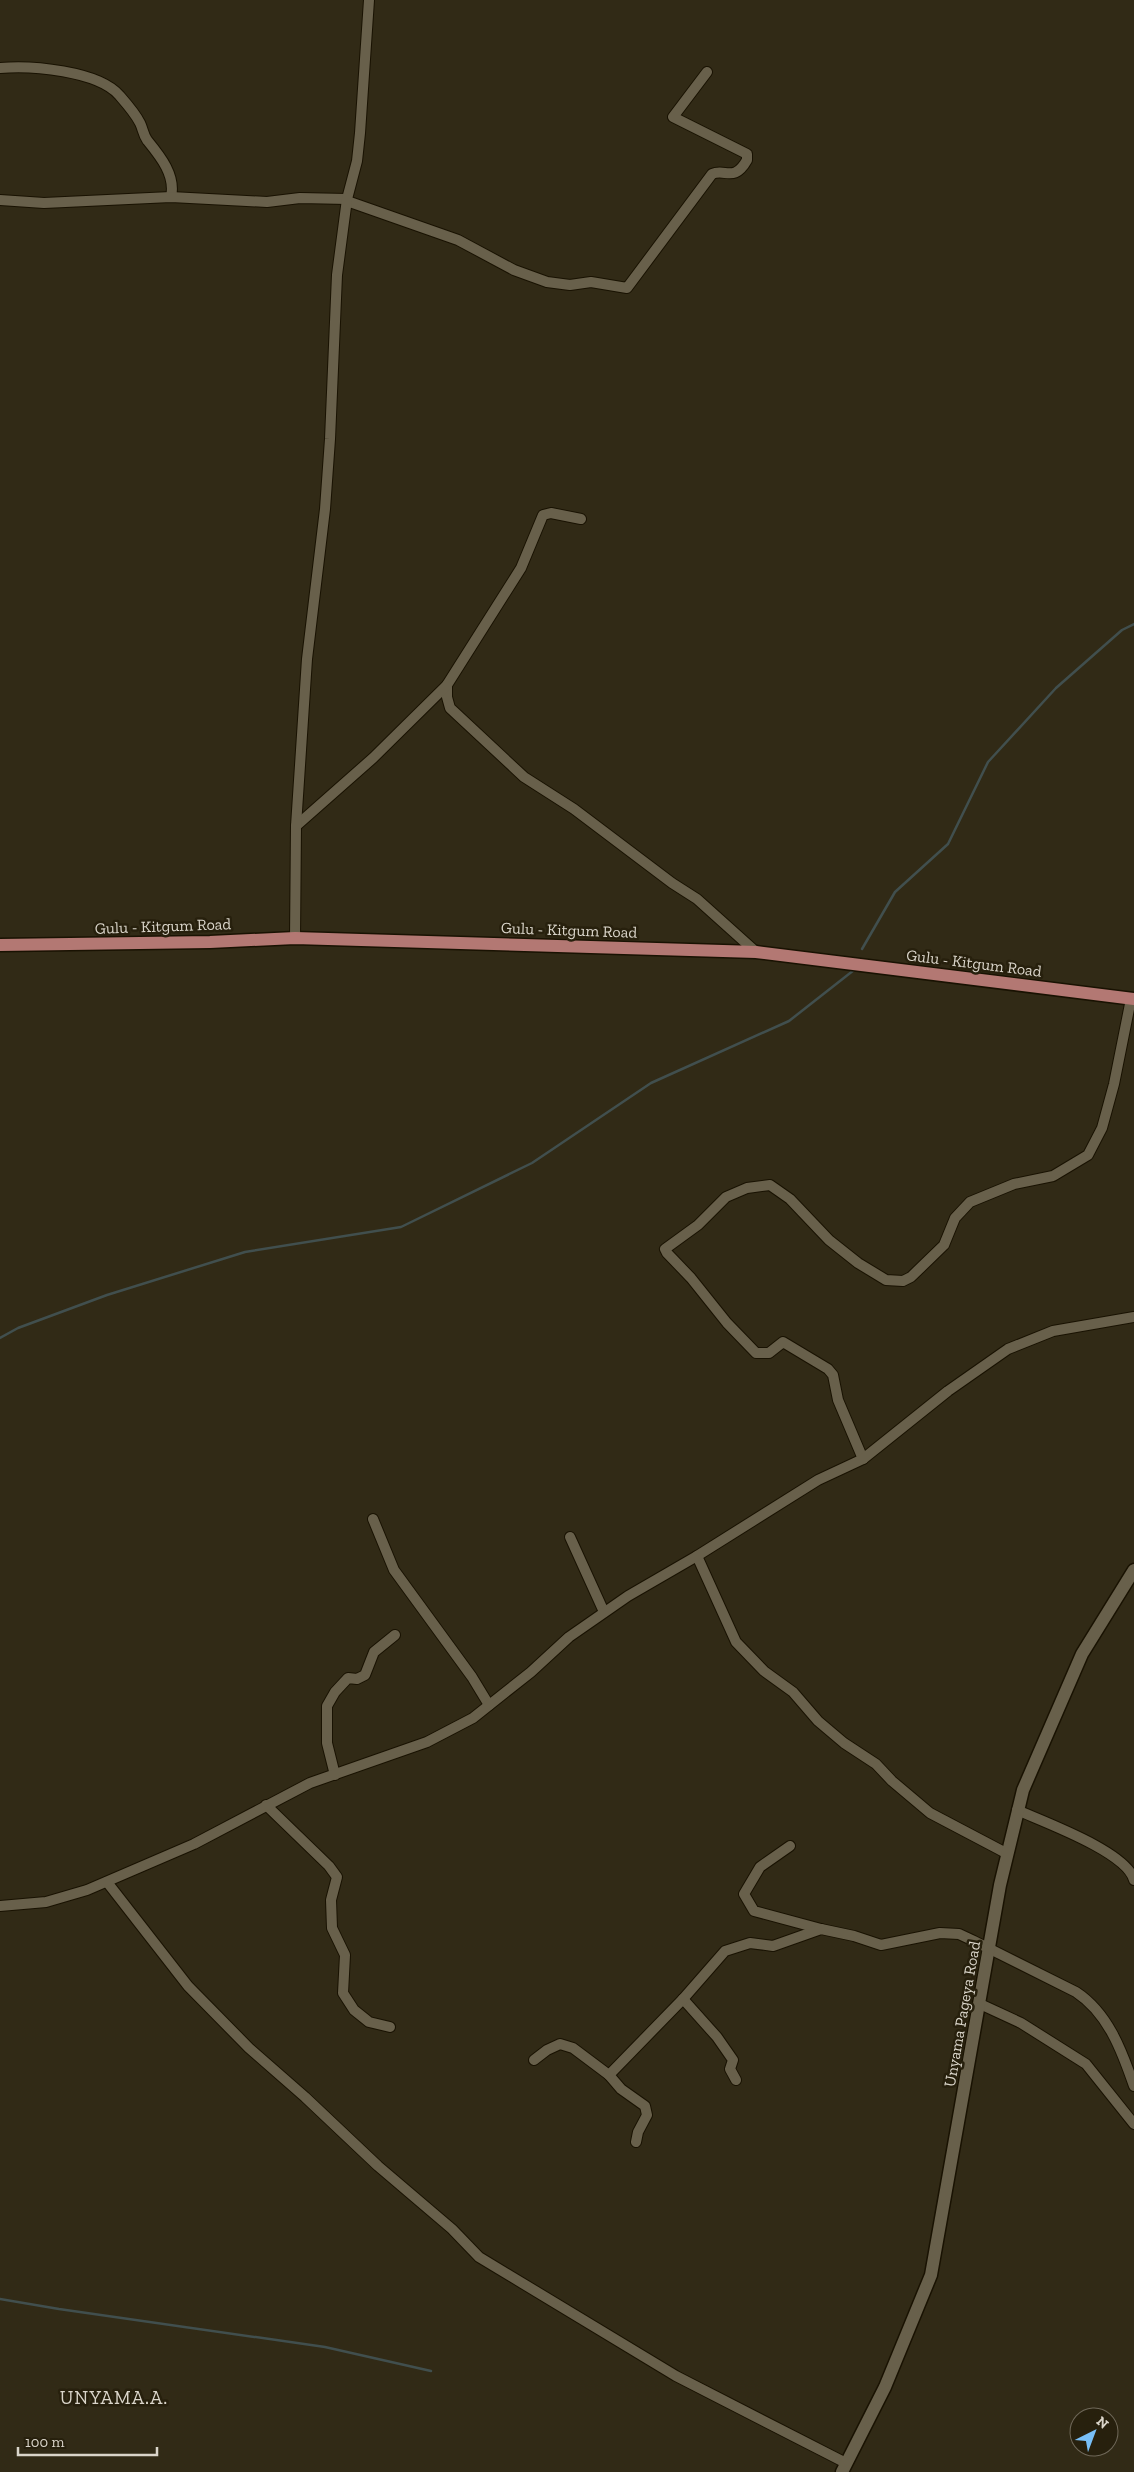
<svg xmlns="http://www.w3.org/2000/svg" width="1134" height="2472" font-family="'Zilla Slab',serif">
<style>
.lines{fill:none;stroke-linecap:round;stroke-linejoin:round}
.stream{stroke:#414f4e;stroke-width:2.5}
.minor-casing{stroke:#191202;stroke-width:12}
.tertiary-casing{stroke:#191202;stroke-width:15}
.primary-casing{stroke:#191202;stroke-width:15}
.minor{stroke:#68604b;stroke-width:10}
.tertiary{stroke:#68604b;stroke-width:12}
.primary{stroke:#b37873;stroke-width:12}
.labels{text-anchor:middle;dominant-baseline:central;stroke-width:5;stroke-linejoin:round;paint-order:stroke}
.street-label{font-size:16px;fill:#dad5ca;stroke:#27200d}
.quarter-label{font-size:19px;letter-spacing:1px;fill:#dad5ca;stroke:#27200d}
</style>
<rect width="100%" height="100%" fill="#312a16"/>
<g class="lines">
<!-- stream -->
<g class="stream">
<path d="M862 949 895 892 948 844 988 762 1056 688 1122 630 1134 624"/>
<path d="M0 1338 18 1328 107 1295 245 1252 401 1227 532 1163 651 1083 789 1021 854 970"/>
<path d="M0 2299 59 2309 325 2347 431 2371"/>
</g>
<!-- minor casing -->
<g class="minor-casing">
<g id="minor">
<path d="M0 68C31 65 98 71 119 95 126 103 135 113 140 123 143 129 143 134 147 140 160 156 176 175 171 197"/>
<path d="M0 200 44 203 171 197 267 202 300 198 347 199"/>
<path d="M347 201 458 240 514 270 547 282 570 285 591 282 627 288 712 174C725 168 734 183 747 160V154L673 117 707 72"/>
<path d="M447 685V697L450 708 524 777 574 809 672 883 697 899 756 952"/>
<path d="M296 826 373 758 447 685 521 568 543 515 551 513 581 519"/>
<path d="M295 938 296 826 307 659 325 509 330 439 337 275 347 199 357 161 360 133 369 0"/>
<path d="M863 1459 838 1400 833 1375 828 1369 783 1342 769 1353H756L727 1323 691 1278 667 1253 665 1249 698 1225 726 1197 747 1188 770 1185 790 1199 829 1240 858 1263 886 1280 903 1281 911 1277 944 1245 955 1218 970 1202 1014 1184 1053 1176 1088 1155 1102 1128 1114 1084 1131 999"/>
<path d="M373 1519 394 1570 472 1677 489 1705"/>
<path d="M570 1537 604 1612"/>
<path d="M697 1556 736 1642 764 1671 793 1692 818 1721 844 1743 876 1764 892 1781 930 1813 1006 1853"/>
<path d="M335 1775 327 1743V1706L335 1692 348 1678 357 1679 365 1675 374 1652 395 1635"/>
<path d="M266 1805 329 1866 337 1877 331 1900 332 1928 345 1955 343 1993 354 2010 369 2022 390 2027"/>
<path d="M1017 1810C1044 1822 1127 1852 1134 1880"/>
<path d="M790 1846 760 1867 744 1894 754 1911 821 1929"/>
<path d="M107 1882 188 1986 249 2048 305 2097 378 2166 452 2229 479 2257 676 2376 846 2463"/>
<path d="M0 1906 46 1902 87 1890 194 1844 310 1783 427 1742 473 1718 531 1672 569 1637 628 1596 697 1556 818 1480 863 1459 948 1391 1008 1349 1053 1331 1134 1317"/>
<path d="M683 1999 717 2037 733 2060 730 2069 736 2080"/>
<path d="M980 2004 1021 2023 1086 2064 1134 2124"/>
<path d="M534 2060 547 2050 560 2044 573 2048 609 2075"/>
<path d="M636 2142 638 2132 647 2115 645 2106 621 2089 609 2075 683 1999 725 1951 750 1943 773 1946 821 1929 854 1936 881 1945 940 1933 959 1934 974 1941 1076 1992C1108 2013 1122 2051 1134 2086"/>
</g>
</g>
<!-- tertiary casing -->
<g class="tertiary-casing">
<path id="tertiary" d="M842 2472 885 2387 931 2275 1000 1885 1023 1790 1082 1654 1134 1570"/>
</g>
<!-- primary casing -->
<g class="primary-casing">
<path id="primary" d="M0 945 210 942 295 938 756 952 1134 999"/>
</g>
<!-- minor -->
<use href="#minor" class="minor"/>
<!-- tertiary -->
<use href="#tertiary" class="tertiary"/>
<!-- primary -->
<use href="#primary" class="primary"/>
</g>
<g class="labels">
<!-- street labels -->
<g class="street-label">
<text transform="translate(163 926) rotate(-2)">Gulu - Kitgum Road</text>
<text transform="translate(569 930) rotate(2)">Gulu - Kitgum Road</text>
<text transform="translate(974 963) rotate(7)">Gulu - Kitgum Road</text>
<text transform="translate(962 2014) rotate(-80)">Unyama Pageya Road</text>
</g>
<!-- quarter labels -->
<g class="quarter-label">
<text x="114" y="2397">UNYAMA.A.</text>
</g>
</g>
<!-- north arrow -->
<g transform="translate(1094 2432) rotate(42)"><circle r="24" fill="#27200d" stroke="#6f6859"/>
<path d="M0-4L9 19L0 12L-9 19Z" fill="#78bff7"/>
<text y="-8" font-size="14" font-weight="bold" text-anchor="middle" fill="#dad5ca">N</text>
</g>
<!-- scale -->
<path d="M18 2447v8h139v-8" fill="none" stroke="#dad5ca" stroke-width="2.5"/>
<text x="25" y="2447" font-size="15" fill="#dad5ca" stroke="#27200d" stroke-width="4" paint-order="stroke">100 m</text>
</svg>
